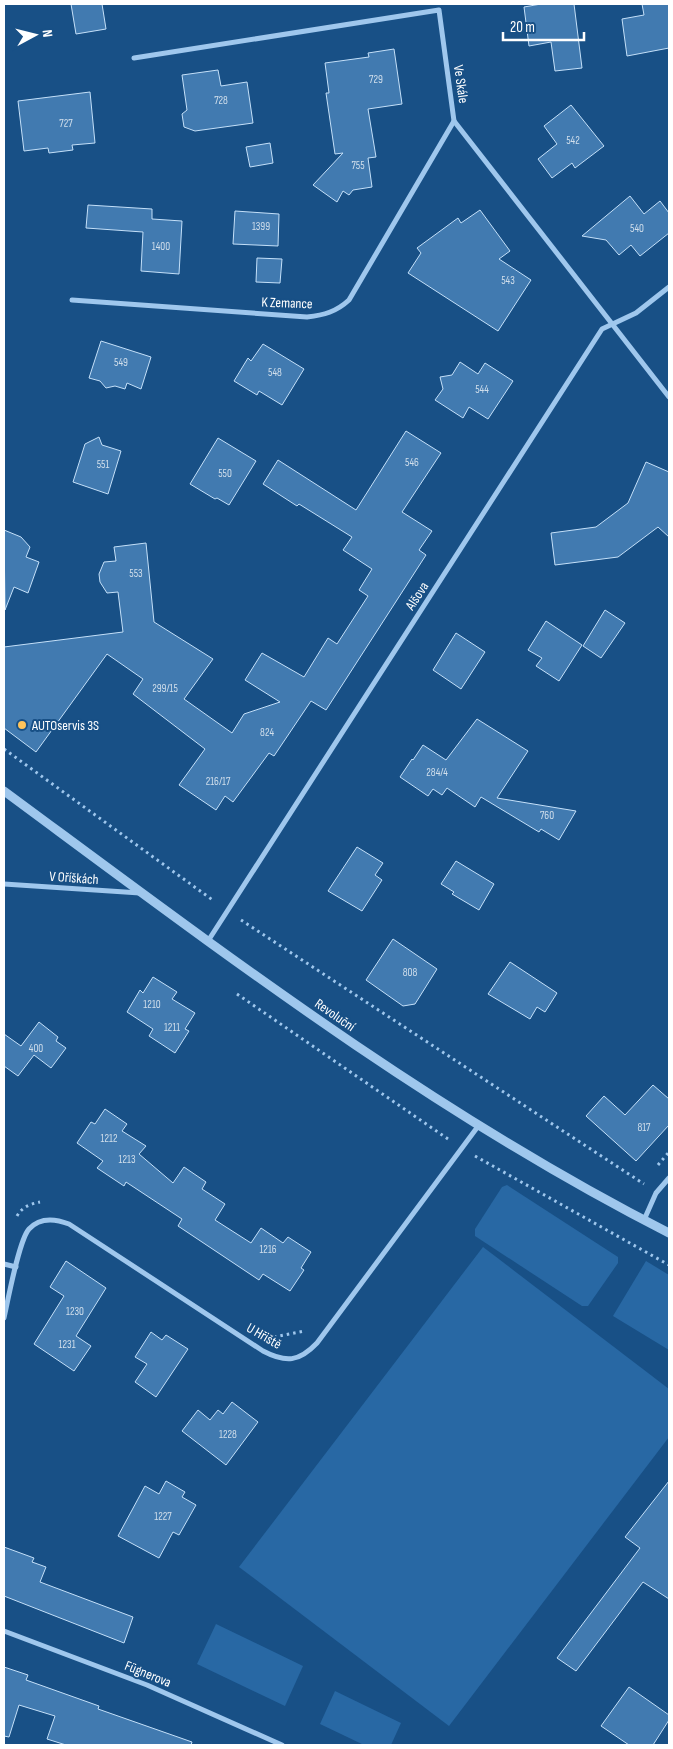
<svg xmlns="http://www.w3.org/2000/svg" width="673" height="1749" font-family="'Sofia Sans Condensed',sans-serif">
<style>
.green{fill:#2868a4}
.building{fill:#417ab0;stroke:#c4e0f9}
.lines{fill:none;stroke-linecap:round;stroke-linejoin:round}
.path{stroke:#9fc7ed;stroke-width:3;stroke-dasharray:2.5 4;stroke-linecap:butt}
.minor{stroke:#9fc7ed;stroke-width:5}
.tertiary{stroke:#9fc7ed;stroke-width:9}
.poi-dot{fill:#ffc45b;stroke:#185086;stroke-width:2}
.labels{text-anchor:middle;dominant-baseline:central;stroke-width:4;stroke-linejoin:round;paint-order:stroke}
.number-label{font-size:11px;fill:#d0deeb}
.street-label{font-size:14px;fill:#fff;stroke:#185086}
.poi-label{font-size:14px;fill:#fff;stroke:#185086;text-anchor:start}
</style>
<rect width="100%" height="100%" fill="#185086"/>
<!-- green -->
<g class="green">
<path d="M507 1185 618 1257V1263L588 1306H582L475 1236V1229L502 1187Z"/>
<path d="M483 1247 669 1389V1437L449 1726 239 1567Z"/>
<path d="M646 1261 669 1275V1350L613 1316Z"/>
<path d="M216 1624 303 1666 285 1706 197 1664Z"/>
<path d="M335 1691 401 1723 391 1745H364L320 1724Z"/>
</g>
<!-- building -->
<g class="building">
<path d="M71 4H102L106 29 76 34Z"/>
<path d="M541 4H574L582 68 555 71 551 42 529 46 524 7Z"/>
<path d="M642 4H669V48L627 56 622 19 644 15Z"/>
<path d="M394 49 402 104 368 109 376 157 368 158 372 187 353 190 349 195 343 191 337 202 313 185 343 153 335 154 326 93H329L325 63 369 57 368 53Z"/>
<path d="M218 70 221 86 247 82 253 123 195 131 184 127 182 114 187 110 182 75Z"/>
<path d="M90 92 95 143 72 145 73 150 49 153 48 148 24 151 18 101Z"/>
<path d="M571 105 604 146 575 168 572 163 552 178 538 159 557 144 544 126Z"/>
<path d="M270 143 273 163 250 167 246 147Z"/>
<path d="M630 196 644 214 660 201 669 213V233L640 256 631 245 619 255 606 240 582 236Z"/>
<path d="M88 205 152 209V219L182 221 179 274 141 271 143 232 86 228Z"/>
<path d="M480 210 510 251 499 259 531 280 498 331 408 273 421 253 417 248 458 218 461 223Z"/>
<path d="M235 211 279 214 278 246 233 244Z"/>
<path d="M257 258 282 259 280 283 256 282Z"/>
<path d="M101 341 151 357 141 389 127 383 125 389 115 386 106 388 100 381 89 378Z"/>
<path d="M263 344 304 369 282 405 259 391 257 395 234 381 248 358 251 361Z"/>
<path d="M460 362 478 374 485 363 513 381 488 419 469 407 463 418 435 400 443 389 440 377 452 375Z"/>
<path d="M406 431 441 453 402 512 432 531 419 550 426 555 326 710 311 701 274 756 269 753 233 802 225 796 216 810 179 785 205 749 133 694 143 679 107 654 36 752 4 728V647L123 632 118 592 107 593 100 582 99 574 104 562 116 561 114 547 146 543 154 622 213 659 184 699 232 733 244 714 280 702 245 680 262 653 304 677 328 638 337 644 368 596 359 590 372 569 343 550 352 537 299 504 297 506 263 484 278 460 356 510Z"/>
<path d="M99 437 102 445 121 451 108 494 73 482 85 444Z"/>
<path d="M218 438 256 461 229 505 217 498 215 499 190 484Z"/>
<path d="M646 462 669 472V537L658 527 618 557 555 565 551 533 596 527 628 503Z"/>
<path d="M4 530 21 537 30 547 26 557 39 562 28 593 14 587 5 610Z"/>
<path d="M605 610 625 623 601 658 583 646Z"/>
<path d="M546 621 582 645 559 681 536 666 542 658 528 650Z"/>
<path d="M456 633 485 652 461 689 433 670Z"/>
<path d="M477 719 528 751 497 798 576 811 559 840 541 829 539 832 481 797 475 807 447 788 442 795 433 789 428 796 400 777 412 759 413 760 423 745 446 760Z"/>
<path d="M357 847 383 863 375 875 382 880 362 911 328 891Z"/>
<path d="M456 861 494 884 479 910 452 894 454 892 441 884Z"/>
<path d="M393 939 437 969 415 1004 403 1006 366 980Z"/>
<path d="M510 962 557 993 545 1012 537 1007 530 1019 488 994Z"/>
<path d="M153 977 177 992 172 999 195 1013 185 1029 189 1031 175 1053 149 1036 153 1029 127 1012 140 990 143 993Z"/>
<path d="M39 1022 58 1037 56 1041 66 1048 51 1068 34 1055 18 1076 4 1066V1034L21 1046Z"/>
<path d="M653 1085 669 1099V1125L636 1161 586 1116 604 1096 625 1115Z"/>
<path d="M105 1109 127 1124 122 1131 146 1146 139 1154 173 1183 184 1167 206 1182 202 1189 225 1204 215 1220 251 1243 261 1228 283 1243 288 1237 311 1252 301 1268 304 1270 290 1291 263 1274 259 1280 178 1226 182 1219 126 1182 124 1186 97 1168 103 1161 77 1143 91 1122 95 1124Z"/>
<path d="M66 1261 106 1288 76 1336 91 1346 74 1371 34 1344 64 1296 50 1287Z"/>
<path d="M151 1332 162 1340 166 1335 188 1349 156 1397 135 1382 147 1364 135 1357Z"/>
<path d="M232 1402 258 1422 226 1465 182 1431 198 1410 210 1420 218 1410 223 1414Z"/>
<path d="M166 1481 185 1492 182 1497 196 1505 179 1535 173 1532 159 1558 118 1536 145 1486 159 1494Z"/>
<path d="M669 1481V1599L643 1582 576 1671 557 1658 640 1548 625 1537Z"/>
<path d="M4 1547 34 1558 32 1562 46 1567 40 1582 133 1617 124 1643 4 1596Z"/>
<path d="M4 1667 28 1675 26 1680 99 1706 98 1709 192 1742 191 1745H66L47 1739 55 1716 19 1705 9 1737 4 1736Z"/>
<path d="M629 1687 669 1715V1720L653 1745H629L601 1726Z"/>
</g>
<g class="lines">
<!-- path -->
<g class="path">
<path d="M4 749 214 901"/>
<path d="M241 920 644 1184"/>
<path d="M237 994 448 1139"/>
<path d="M475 1156 669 1265"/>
<path d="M658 1165 669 1152"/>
<path d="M17 1216C22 1207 30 1204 40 1202"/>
<path d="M274 1337 305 1331"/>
</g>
<!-- minor -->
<g class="minor">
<path d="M134 58 439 10 454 121 669 397"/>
<path d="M72 300 307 317C324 315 336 312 349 300L454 121"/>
<path d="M4 884 140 893"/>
<path d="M208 941 602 329 636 313 669 287"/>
<path d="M644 1220 656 1193 669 1178"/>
<path d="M4 1264 16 1267"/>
<path d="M4 1318C8 1300 19 1240 29 1229 40 1217 56 1219 69 1224L263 1351C286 1363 299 1362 317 1343L479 1125"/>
<path d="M4 1631 147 1685 282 1745"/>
</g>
<!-- tertiary -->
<path class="tertiary" d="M4 791C218 949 431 1112 669 1233"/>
</g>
<!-- markers -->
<circle class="poi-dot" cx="22" cy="725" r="5"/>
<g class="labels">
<!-- number labels -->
<g class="number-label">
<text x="376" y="79">729</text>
<text x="221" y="100">728</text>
<text x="66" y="123">727</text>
<text x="573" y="140">542</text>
<text x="358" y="165">755</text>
<text x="261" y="226">1399</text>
<text x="637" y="228">540</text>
<text x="161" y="246">1400</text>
<text x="508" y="280">543</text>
<text x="121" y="362">549</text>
<text x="275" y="372">548</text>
<text x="482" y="389">544</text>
<text x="412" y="462">546</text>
<text x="103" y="464">551</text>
<text x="225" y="473">550</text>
<text x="136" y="573">553</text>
<text x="165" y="688">299/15</text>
<text x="267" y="732">824</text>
<text x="437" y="772">284/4</text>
<text x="218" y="781">216/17</text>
<text x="547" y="815">760</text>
<text x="410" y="972">808</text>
<text x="152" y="1004">1210</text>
<text x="172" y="1027">1211</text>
<text x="36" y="1048">400</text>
<text x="644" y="1127">817</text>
<text x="109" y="1138">1212</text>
<text x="127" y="1159">1213</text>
<text x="268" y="1249">1216</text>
<text x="75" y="1311">1230</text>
<text x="67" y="1344">1231</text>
<text x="228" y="1434">1228</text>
<text x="163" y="1516">1227</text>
</g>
<!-- street labels -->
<g class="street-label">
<text transform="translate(461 84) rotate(82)">Ve Skále</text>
<text transform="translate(287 303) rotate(2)">K Zemance</text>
<text transform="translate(417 596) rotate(-57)">Alšova</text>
<text transform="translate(74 878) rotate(4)">V Oříškách</text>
<text transform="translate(335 1015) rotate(35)">Revoluční</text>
<text transform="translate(264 1336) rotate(30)">U Hřiště</text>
<text transform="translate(148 1674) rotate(22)">Fügnerova</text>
</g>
<!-- poi labels -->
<g class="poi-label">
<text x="32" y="725">AUTOservis 3S</text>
</g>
</g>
<!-- border -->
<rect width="673" height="1749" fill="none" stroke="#ffffff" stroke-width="10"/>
<!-- north arrow -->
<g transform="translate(35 35) rotate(83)" stroke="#185086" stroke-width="4" paint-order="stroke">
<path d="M0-4L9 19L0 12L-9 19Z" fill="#ffffff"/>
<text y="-8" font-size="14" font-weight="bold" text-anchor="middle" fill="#ffffff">N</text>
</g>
<!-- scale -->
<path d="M503 32v8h81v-8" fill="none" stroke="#ffffff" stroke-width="2.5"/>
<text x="510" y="32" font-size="15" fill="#ffffff" stroke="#185086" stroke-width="4" paint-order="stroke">20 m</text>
</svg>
